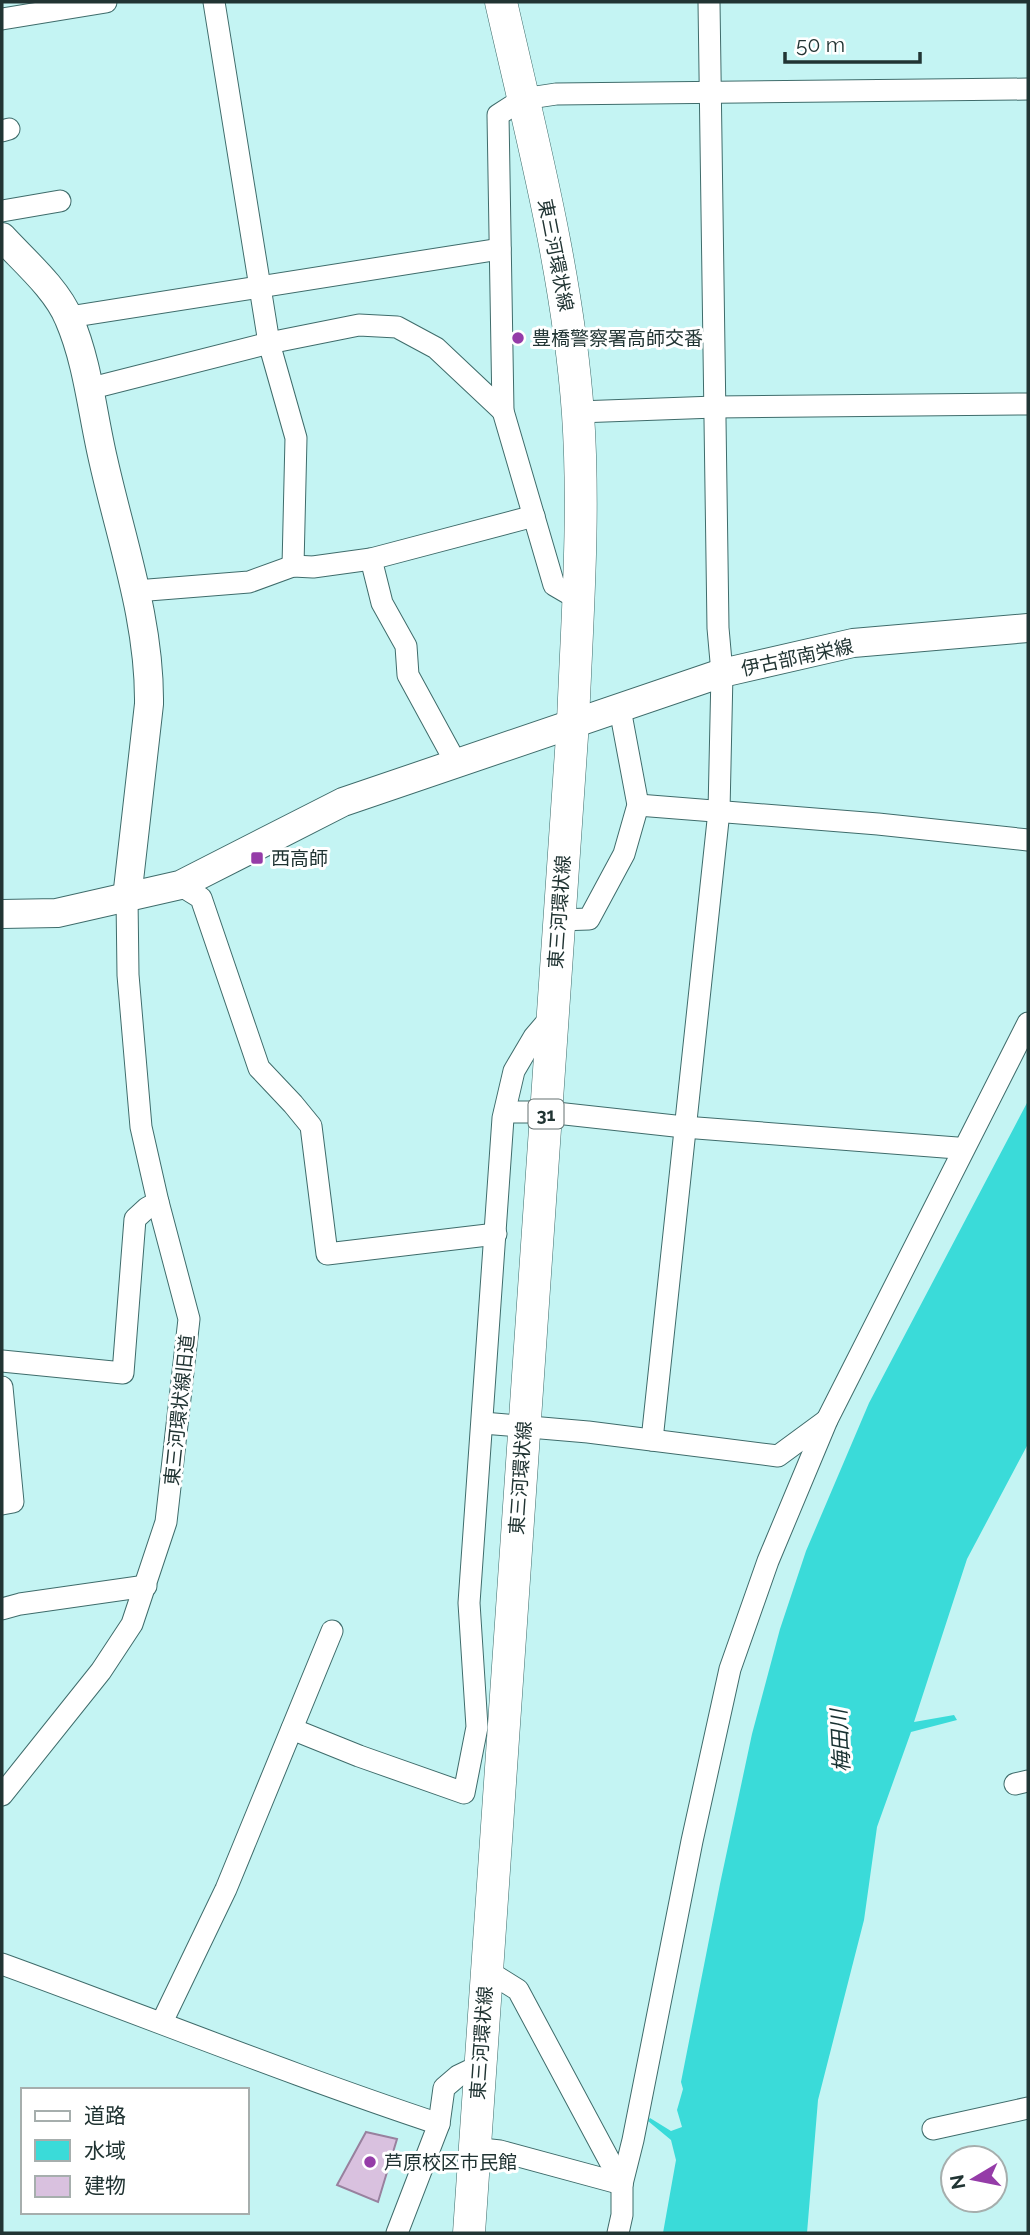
<svg xmlns="http://www.w3.org/2000/svg" width="1030" height="2235" font-family="Raleway,'Noto Sans JP',sans-serif">
<style>
.water{fill:#3adbd9}
.building{fill:#d9c1df;stroke:#98819e;stroke-width:2}
.lines{fill:none;stroke-linecap:round;stroke-linejoin:round}
.street-casing{stroke:#3f6c6b;stroke-width:23}
.secondary-casing{stroke:#3f6c6b;stroke-width:30}
.primary-casing{stroke:#3f6c6b;stroke-width:33}
.street{stroke:#fff;stroke-width:21}
.secondary{stroke:#fff;stroke-width:28}
.primary{stroke:#fff;stroke-width:32}
.poi-dot{fill:#953ca8;stroke:#fff;stroke-width:2.5}
.labels{text-anchor:middle;dominant-baseline:central;stroke-width:6;stroke-linejoin:round;paint-order:stroke}
.shield{fill:#fff;stroke:#647170;stroke-width:2}
.shield-label{font-size:18px;font-weight:bold;fill:#213433}
.street-label{font-size:19px;fill:#213433;stroke:#fff}
.poi-label{font-size:19px;fill:#213433;stroke:#fff;text-anchor:start}
.water-label{font-size:21px;font-style:italic;fill:#183131;stroke:#fff}
</style>
<rect width="100%" height="100%" fill="#c4f4f3"/>
<!-- water -->
<path class="water" d="M1028 1101V1444L967 1559 914 1722 954 1715 957 1720 911 1732 877 1827 864 1920 818 2100 807 2233H663L676 2160 671 2140 648 2121 650 2118 671 2131 682 2127 677 2110 683 2089 681 2082 720 1884 752 1734 780 1629 806 1551 869 1403Z"/>
<!-- building -->
<path class="building" d="M366 2132 397 2139 378 2202 337 2185Z"/>
<g class="lines">
<!-- street casing -->
<g class="street-casing">
<g id="street">
<path d="M214 2 269 343 296 438 293 566"/>
<path d="M2 19 106 2"/>
<path d="M2 131 9 129"/>
<path d="M2 211 60 201"/>
<path d="M69 317 500 249"/>
<path d="M88 389 269 343 359 325 397 327 436 348 503 411"/>
<path d="M578 412 715 407 1028 404"/>
<path d="M371 559 382 603 406 646 408 675 456 763"/>
<path d="M136 591 249 582 293 566 313 567 371 559 534 516"/>
<path d="M578 599 554 585 503 411 498 115 523 99 556 94 1028 89"/>
<path d="M638 805 878 824 1028 840"/>
<path d="M180 885 201 898 259 1068 293 1104 311 1126 327 1254 496 1234"/>
<path d="M559 920 589 919 624 854 638 805 620 709"/>
<path d="M505 1112H547L684 1127 957 1148 962 1152"/>
<path d="M2 1361 123 1373 135 1219 147 1208 158 1202"/>
<path d="M2 1387 13 1502 2 1504"/>
<path d="M483 1423 588 1432 778 1456 827 1420"/>
<path d="M652 1440 719 811 722 673 718 628 709 2"/>
<path d="M2 1609 20 1604 146 1586"/>
<path d="M292 1729 359 1756 464 1793 477 1727 469 1603 503 1118 514 1071 534 1037 552 1016"/>
<path d="M1015 1784 1028 1781"/>
<path d="M2 1795 101 1671 132 1624 166 1522 189 1319 158 1202 141 1127 128 975 127 898"/>
<path d="M2 1964C148 2017 291 2075 439 2124"/>
<path d="M486 1970 518 1990 622 2184"/>
<path d="M162 2022 226 1889 332 1631"/>
<path d="M933 2129 1028 2108"/>
<path d="M473 2148 500 2151 622 2184"/>
<path d="M397 2233 439 2124 444 2088 458 2076 479 2066"/>
<path d="M618 2233 622 2215V2184L633 2140 692 1841 730 1669 768 1561 827 1420 1028 1023"/>
</g>
</g>
<!-- secondary casing -->
<g class="secondary-casing">
<g id="secondary">
<path d="M2 237C24 261 57 289 69 319 88 363 92 412 103 459 121 540 150 620 149 704L127 898"/>
<path d="M2 914 57 913 180 885 343 802 722 673 853 643 1028 628"/>
</g>
</g>
<!-- primary casing -->
<g class="primary-casing">
<path id="primary" d="M469 2233 573 722C577 620 585 517 578 414 568 274 532 138 501 2"/>
</g>
<!-- street -->
<use href="#street" class="street"/>
<!-- secondary -->
<use href="#secondary" class="secondary"/>
<!-- primary -->
<use href="#primary" class="primary"/>
</g>
<!-- markers -->
<g class="poi-dot">
<circle cx="518" cy="338" r="7"/>
<rect x="250" y="851" width="14" height="14" rx="3.5"/>
<circle cx="370" cy="2162" r="7"/>
</g>
<g class="labels">
<!-- shield labels -->
<rect class="shield" x="528.5" y="1099.5" width="35" height="29" rx="5"/>
<g class="shield-label">
<text x="546" y="1114">31</text>
</g>
<!-- street labels -->
<g class="street-label">
<text transform="translate(556 255) rotate(79)">東三河環状線</text>
<text transform="translate(797 657) rotate(-12)">伊古部南栄線</text>
<text transform="translate(559 912) rotate(-86)">東三河環状線</text>
<text transform="translate(179 1410) rotate(-84)">東三河環状線旧道</text>
<text transform="translate(520 1478) rotate(-86)">東三河環状線</text>
<text transform="translate(481 2043) rotate(-86)">東三河環状線</text>
</g>
<!-- poi labels -->
<g class="poi-label">
<text x="532" y="338">豊橋警察署高師交番</text>
<text x="271" y="858">西高師</text>
<text x="384" y="2162">芦原校区市民館</text>
</g>
<!-- water labels -->
<g class="water-label">
<text transform="translate(840 1741) rotate(-93)">梅田川</text>
</g>
</g>
<!-- border -->
<rect width="1030" height="2235" fill="none" stroke="#213433" stroke-width="7"/>
<!-- legend -->
<rect x="21" y="2088" width="228" height="126" fill="#ffffff" stroke="#a6aead" stroke-width="2"/>
<rect x="35" y="2111" width="35" height="10" fill="#ffffff" stroke="#a6aead" stroke-width="2"/>
<text x="84" y="2123" font-size="21" fill="#213433">道路</text>
<rect x="35" y="2140" width="35" height="21" fill="#3adbd9" stroke="#a6aead" stroke-width="2"/>
<text x="84" y="2158" font-size="21" fill="#213433">水域</text>
<rect x="35" y="2176" width="35" height="21" fill="#d9c1df" stroke="#a6aead" stroke-width="2"/>
<text x="84" y="2193" font-size="21" fill="#213433">建物</text>
<!-- north arrow -->
<g transform="translate(974 2179) rotate(260)"><circle r="33" fill="#ffffff" stroke="#a6aead" stroke-width="2"/>
<path d="M0-5L12 26L0 18L-12 26Z" fill="#953ca8"/>
<text y="-10" font-size="19" font-weight="bold" text-anchor="middle" fill="#213433">N</text>
</g>
<!-- scale -->
<path d="M785 52v10h135v-10" fill="none" stroke="#213433" stroke-width="3.5"/>
<text x="796" y="52" font-size="21" fill="#213433" stroke="#ffffff" stroke-width="5" paint-order="stroke">50 m</text>
</svg>
